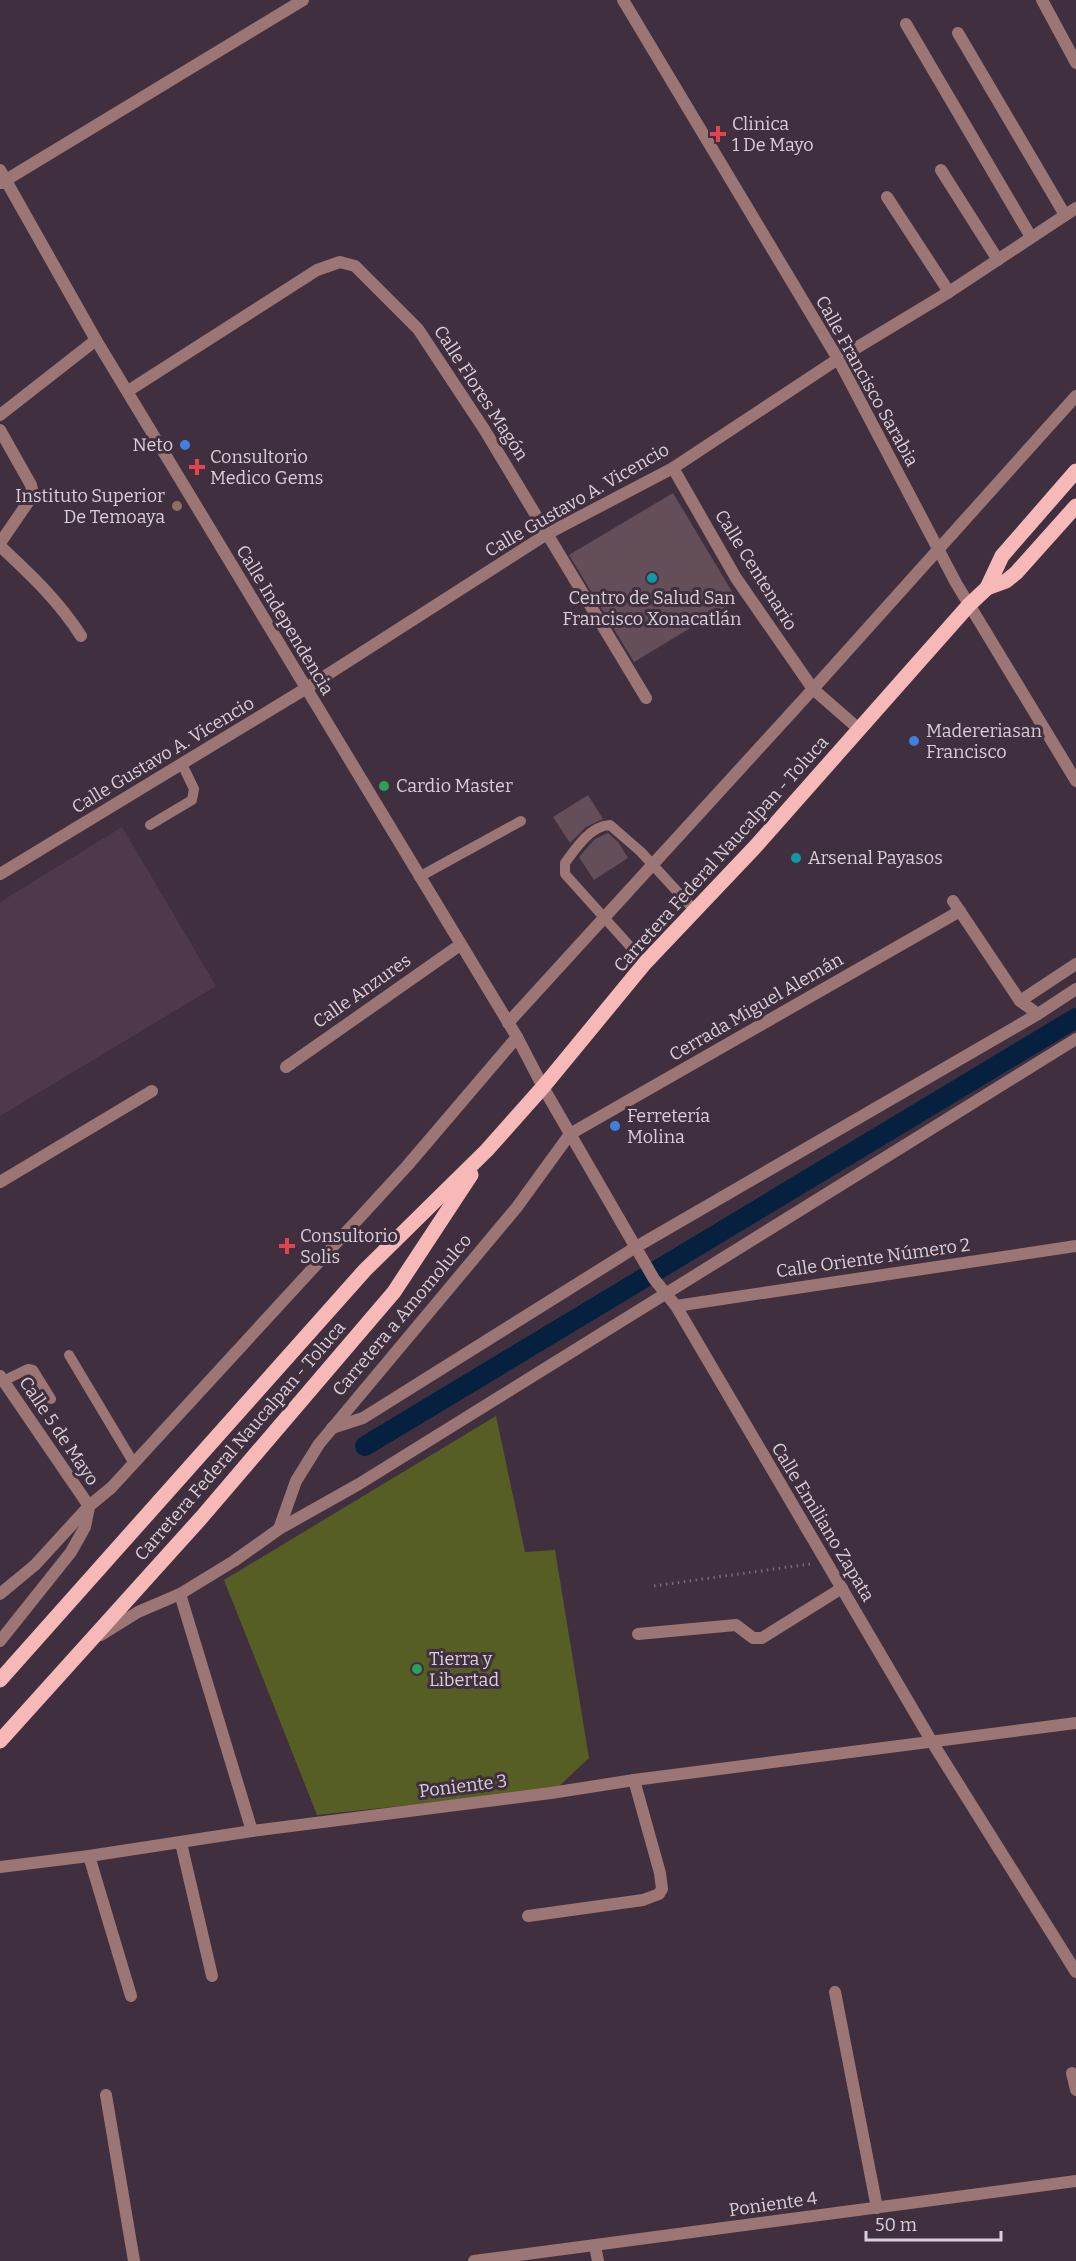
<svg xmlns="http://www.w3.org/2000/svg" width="1076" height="2261" font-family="Bitter,serif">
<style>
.built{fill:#4e384c}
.green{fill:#575e24}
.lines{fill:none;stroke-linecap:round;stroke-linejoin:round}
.canal{stroke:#05213f;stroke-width:20}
.building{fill:#644e5a}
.path{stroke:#796b77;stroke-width:3;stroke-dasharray:1.5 4.5;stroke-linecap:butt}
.service{stroke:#9c7575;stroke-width:10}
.minor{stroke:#9c7575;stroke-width:12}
.tertiary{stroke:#9c7575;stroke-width:12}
.primary{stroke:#f7b8b8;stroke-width:15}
.health-dot{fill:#e0444e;stroke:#402f3e;stroke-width:2}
.shop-dot{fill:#3f7fe0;stroke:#402f3e;stroke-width:2}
.education-dot{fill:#8d6e63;stroke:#402f3e;stroke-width:2}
.culture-dot{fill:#0f9aa8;stroke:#402f3e;stroke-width:2}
.leisure-dot{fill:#2e9e5b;stroke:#402f3e;stroke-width:2}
.labels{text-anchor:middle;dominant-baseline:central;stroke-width:6;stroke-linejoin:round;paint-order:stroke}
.poi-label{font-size:18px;fill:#d9cfd8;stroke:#402f3e;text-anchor:start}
.street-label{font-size:18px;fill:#d9cfd8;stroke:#402f3e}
</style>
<rect width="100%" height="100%" fill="#402f3e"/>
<!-- built -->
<path class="built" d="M122 827 216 986 0 1116V902Z"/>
<!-- green -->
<path class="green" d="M496 1416 525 1552 555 1550 589 1758 556 1789 317 1815 224 1580Z"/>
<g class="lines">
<!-- canal -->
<path class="canal" d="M365 1446 1076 1018"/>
</g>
<!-- building -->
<g class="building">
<path d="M673 493 737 600 634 662 569 555Z"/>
<path d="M588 795 603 819 586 827 570 843 553 817Z"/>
<path d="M608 833 618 842 628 858 594 880 579 857 595 839Z"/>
</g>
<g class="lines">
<!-- path -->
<path class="path" d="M654 1586 810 1564"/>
<!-- service -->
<g class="service">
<path d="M150 825 192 800 194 789 182 764"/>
<path d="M419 877 521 821"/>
<path d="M645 963 565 874V863C576 848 590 826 610 825L641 852 696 912"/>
<path d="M69 1355 133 1462"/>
<path d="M3 1381 28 1369 33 1370 51 1399"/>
</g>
<!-- minor -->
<g class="minor">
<path d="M623 0 838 359 956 583 1076 781"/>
<path d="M1042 0 1076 63"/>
<path d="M906 24 1031 237"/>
<path d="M958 33 1065 215"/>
<path d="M0 170 96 340 517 1037 543 1087"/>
<path d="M941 170 998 260"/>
<path d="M1 183 303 0"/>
<path d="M887 197 949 292"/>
<path d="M128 391 317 270 340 262 355 266 418 329 484 429 646 698"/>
<path d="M0 415 96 340"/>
<path d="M0 430 31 485 33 495 0 543"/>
<path d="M673 468 736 578 813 689 860 730"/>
<path d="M0 546C30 574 59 601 81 636"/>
<path d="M0 874 305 689 547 534 673 468 838 359 949 292 1076 208"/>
<path d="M953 901 1020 1001 1038 1014"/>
<path d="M1020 1001 1076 964"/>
<path d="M508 1023 813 689 1076 396"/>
<path d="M286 1067 460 945"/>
<path d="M0 1182 152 1091"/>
<path d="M676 1306 1076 1246"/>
<path d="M0 1376 89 1506"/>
<path d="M332 1428 363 1418 636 1247 1038 1014 1076 989"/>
<path d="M279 1529 296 1481 319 1444 517 1207 570 1134 960 911"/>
<path d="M0 1594 35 1565 89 1506 111 1488 407 1166 517 1037"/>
<path d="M180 1594 252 1831"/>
<path d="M638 1634 736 1625 753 1638H762L842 1588"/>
<path d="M101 1635 138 1612 180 1594 234 1561 279 1529 359 1484 1076 1039"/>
<path d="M0 1641 71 1552 85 1527 89 1507"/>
<path d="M181 1843 212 1976"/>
<path d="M89 1856 131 1996"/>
<path d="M0 1867 89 1856 252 1831 551 1793 634 1780 1076 1723"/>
<path d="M528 1916 643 1900 659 1894 662 1889 660 1873 634 1780"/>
<path d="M835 1992 877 2208"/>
<path d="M1072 2073 1076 2090"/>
<path d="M106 2095 134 2261"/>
<path d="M595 2246 598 2261"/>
<path d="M474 2261 1076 2181"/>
</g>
<!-- tertiary -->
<path class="tertiary" d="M543 1087 654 1279 676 1306 932 1742 1076 1972"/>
<!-- primary -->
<g class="primary">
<path d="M987 588 1002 556 1076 471"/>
<path d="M0 1680 365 1270 487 1150 543 1087 645 963 755 847 969 605 987 588 1006 581 1016 573 1076 506"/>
<path d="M0 1741 201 1518 394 1292 471 1175"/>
</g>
</g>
<!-- markers -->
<g class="health-dot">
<path d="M715 125h6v6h6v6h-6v6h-6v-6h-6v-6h6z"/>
<path d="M194 458h6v6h6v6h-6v6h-6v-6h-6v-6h6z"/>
<path d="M284 1237h6v6h6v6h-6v6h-6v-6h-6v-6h6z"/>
</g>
<g class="shop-dot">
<circle cx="185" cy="445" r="6"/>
<circle cx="914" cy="741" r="6"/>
<circle cx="615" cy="1126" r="6"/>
</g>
<circle class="education-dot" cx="177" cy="506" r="6"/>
<g class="culture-dot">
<circle cx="652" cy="578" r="6"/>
<circle cx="796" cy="858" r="6"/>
</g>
<g class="leisure-dot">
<circle cx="384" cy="786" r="6"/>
<circle cx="417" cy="1669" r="6"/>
</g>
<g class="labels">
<!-- poi labels -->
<g class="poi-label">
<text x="732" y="124">Clinica<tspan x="732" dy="21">1 De Mayo</tspan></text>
<text x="173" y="445" text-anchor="end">Neto</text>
<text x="210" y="457">Consultorio<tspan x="210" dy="21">Medico Gems</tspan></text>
<text x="165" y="496" text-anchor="end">Instituto Superior<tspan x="165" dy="21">De Temoaya</tspan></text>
<text x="652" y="598" text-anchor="middle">Centro de Salud San<tspan x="652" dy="21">Francisco Xonacatlán</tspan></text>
<text x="926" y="731">Madereriasan<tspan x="926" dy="21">Francisco</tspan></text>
<text x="396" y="786">Cardio Master</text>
<text x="808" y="858">Arsenal Payasos</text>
<text x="627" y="1116">Ferretería<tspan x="627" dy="21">Molina</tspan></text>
<text x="300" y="1236">Consultorio<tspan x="300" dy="21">Solis</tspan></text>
<text x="429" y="1659">Tierra y<tspan x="429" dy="21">Libertad</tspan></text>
</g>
<!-- street labels -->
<g class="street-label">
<text transform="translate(867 381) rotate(61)">Calle Francisco Sarabia</text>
<text transform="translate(481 393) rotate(57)">Calle Flores Magón</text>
<text transform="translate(577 500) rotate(-30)">Calle Gustavo A. Vicencio</text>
<text transform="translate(756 570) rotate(58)">Calle Centenario</text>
<text transform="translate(285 620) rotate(59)">Calle Independencia</text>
<text transform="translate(163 755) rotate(-31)">Calle Gustavo A. Vicencio</text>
<text transform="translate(721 854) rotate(-48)">Carretera Federal Naucalpan - Toluca</text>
<text transform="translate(362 991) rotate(-35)">Calle Anzures</text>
<text transform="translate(756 1007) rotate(-30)">Cerrada Miguel Alemán</text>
<text transform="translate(873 1258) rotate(-8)">Calle Oriente Número 2</text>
<text transform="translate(402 1315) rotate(-50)">Carretera a Amomolulco</text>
<text transform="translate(59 1431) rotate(56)">Calle 5 de Mayo</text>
<text transform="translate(240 1441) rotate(-49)">Carretera Federal Naucalpan - Toluca</text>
<text transform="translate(823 1522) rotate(59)">Calle Emiliano Zapata</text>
<text transform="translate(463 1786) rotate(-7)">Poniente 3</text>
<text transform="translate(773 2204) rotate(-8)">Poniente 4</text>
</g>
</g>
<!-- scale -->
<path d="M866 2231v9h135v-9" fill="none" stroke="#d9cfd8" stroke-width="3"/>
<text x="875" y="2231" font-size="18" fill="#d9cfd8" stroke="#402f3e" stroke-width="4.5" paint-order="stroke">50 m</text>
</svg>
